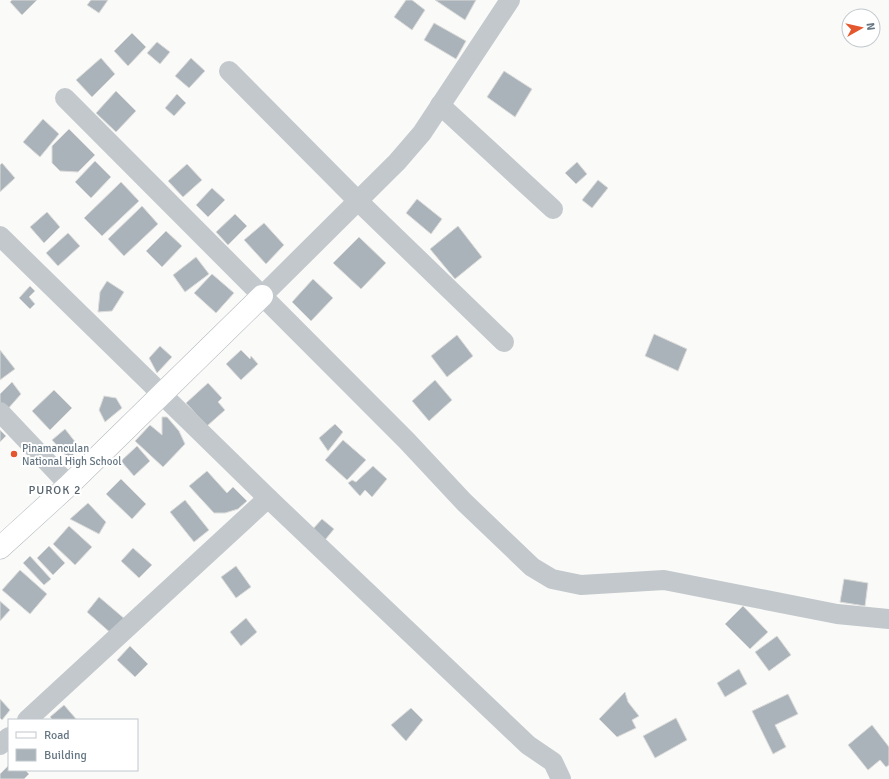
<svg xmlns="http://www.w3.org/2000/svg" width="889" height="779" font-family="Signika,sans-serif">
<style>
.building{fill:#aab3b9;stroke:#dcdcda}
.lines{fill:none;stroke-linecap:round;stroke-linejoin:round}
.secondary-casing{stroke:#b3babf;stroke-width:23}
.street{stroke:#c3c8cc;stroke-width:20}
.secondary{stroke:#fff;stroke-width:22}
.poi-dot{fill:#e4572e;stroke:#fff;stroke-width:1.5}
.labels{text-anchor:middle;dominant-baseline:central;stroke-width:4;stroke-linejoin:round;paint-order:stroke}
.poi-label{font-size:11px;fill:#657683;stroke:#fff;text-anchor:start}
.neighbourhood-label{font-size:12px;letter-spacing:1px;fill:#57646e;stroke:#fff}
</style>
<rect width="100%" height="100%" fill="#fafaf8"/>
<!-- building -->
<g class="building">
<path d="M12 0H37L22 15 10 2Z"/>
<path d="M91 0H108L99 13 87 5Z"/>
<path d="M406 0H412L425 10 412 30 394 17Z"/>
<path d="M435 0H476L465 20Z"/>
<path d="M434 23 466 41 456 59 424 40Z"/>
<path d="M132 33 146 47 128 66 114 51Z"/>
<path d="M157 42 170 52 160 64 147 53Z"/>
<path d="M101 58 115 74 92 97 76 80Z"/>
<path d="M191 58 205 71 189 88 175 76Z"/>
<path d="M504 71 532 89 515 117 487 97Z"/>
<path d="M116 91 136 111 116 132 96 113Z"/>
<path d="M177 94 186 103 174 116 165 108Z"/>
<path d="M43 119 59 134 40 157 23 142Z"/>
<path d="M69 129 95 155 78 172 60 171 52 163V146Z"/>
<path d="M95 161 111 177 91 198 75 182Z"/>
<path d="M577 162 587 174 576 184 565 173Z"/>
<path d="M2 163 15 178 0 192V165Z"/>
<path d="M187 164 202 180 183 197 168 181Z"/>
<path d="M598 180 608 188 592 208 582 200Z"/>
<path d="M121 182 139 201 102 236 84 218Z"/>
<path d="M212 188 225 200 208 217 196 205Z"/>
<path d="M417 199 442 219 431 234 406 213Z"/>
<path d="M142 206 158 224 124 256 108 239Z"/>
<path d="M47 212 60 227 44 243 30 227Z"/>
<path d="M235 214 247 226 228 245 216 232Z"/>
<path d="M264 223 284 245 266 264 244 240Z"/>
<path d="M458 226 482 257 455 279 430 249Z"/>
<path d="M166 231 182 246 162 267 146 251Z"/>
<path d="M68 233 80 246 58 266 46 253Z"/>
<path d="M359 237 386 263 361 289 333 263Z"/>
<path d="M196 257 209 274 185 292 173 275Z"/>
<path d="M212 274 234 293 216 313 194 293Z"/>
<path d="M313 279 333 298 311 321 292 302Z"/>
<path d="M107 281 124 292 112 311 98 312 100 292Z"/>
<path d="M30 286 35 291 29 297 35 304 30 309 19 298Z"/>
<path d="M654 334 687 349 678 371 645 356Z"/>
<path d="M457 335 473 356 447 377 431 356Z"/>
<path d="M160 346 172 357 157 373 149 358Z"/>
<path d="M0 350 15 369 0 380Z"/>
<path d="M241 350 250 359 251 356 258 364 241 380 226 364Z"/>
<path d="M435 380 452 400 429 421 412 401Z"/>
<path d="M12 382 21 394 6 411 0 404V394Z"/>
<path d="M208 383 222 398 218 402 225 410 207 426 186 403Z"/>
<path d="M54 390 72 408 50 430 32 411Z"/>
<path d="M104 396 116 398 122 408 105 422 99 410Z"/>
<path d="M162 417H167L179 431 185 444 163 467 135 441 150 425 162 435Z"/>
<path d="M335 424 343 432 328 451 319 438Z"/>
<path d="M65 429 80 448 69 459 52 440Z"/>
<path d="M0 430 6 436 0 442Z"/>
<path d="M343 440 366 460 347 480 325 460Z"/>
<path d="M137 446 150 461 134 476 121 461Z"/>
<path d="M373 466 387 479 372 497 365 490 360 496 348 483 352 480 356 482Z"/>
<path d="M207 471 227 493 233 487 247 501 238 509 225 513H214L189 486Z"/>
<path d="M121 479 146 504 132 519 106 494Z"/>
<path d="M185 500 209 530 194 542 170 512Z"/>
<path d="M88 503 106 522 99 534 70 519Z"/>
<path d="M322 519 334 529 325 540 312 530Z"/>
<path d="M69 526 92 547 75 565 53 544Z"/>
<path d="M49 546 65 563 53 575 37 558Z"/>
<path d="M133 548 152 565 139 578 121 561Z"/>
<path d="M30 556 51 579 44 585 23 563Z"/>
<path d="M236 566 251 587 236 598 221 577Z"/>
<path d="M20 570 47 594 30 614 2 590Z"/>
<path d="M844 579 868 583 865 606 840 602Z"/>
<path d="M99 597 126 620 113 635 87 612Z"/>
<path d="M0 601 10 610 0 621Z"/>
<path d="M743 606 768 632 750 649 725 624Z"/>
<path d="M246 618 257 632 241 646 230 632Z"/>
<path d="M777 636 791 655 769 671 755 652Z"/>
<path d="M130 646 148 664 135 677 117 660Z"/>
<path d="M739 669 747 684 725 697 717 683Z"/>
<path d="M625 692 628 702 639 716 632 720 636 728 617 737 599 719Z"/>
<path d="M788 694 798 714 775 725 786 747 773 754 752 711Z"/>
<path d="M0 699 10 710 2 720 0 718Z"/>
<path d="M64 705 77 720H53L50 717Z"/>
<path d="M411 708 423 720 406 741 391 725Z"/>
<path d="M676 718 687 740 655 758 643 736Z"/>
<path d="M872 725 889 747V765L886 767 880 760 868 770 848 745Z"/>
<path d="M9 765V770H25L29 774 24 779H0V774Z"/>
</g>
<g class="lines">
<!-- secondary casing -->
<g class="secondary-casing">
<path id="secondary" d="M0 548 69 485 262 296"/>
</g>
<!-- street -->
<g class="street">
<path d="M229 71 357 200 504 342"/>
<path d="M65 98 407 441 464 502 532 567 552 579 581 585 664 580 837 614 889 619"/>
<path d="M440 105 553 209"/>
<path d="M0 236 268 498 528 745 553 762 561 779"/>
<path d="M262 296 397 162 422 133 510 0"/>
<path d="M0 412 69 485"/>
<path d="M27 720 268 498"/>
<path d="M0 745 9 737"/>
</g>
<!-- secondary -->
<use href="#secondary" class="secondary"/>
</g>
<!-- markers -->
<circle class="poi-dot" cx="14" cy="454" r="4"/>
<g class="labels">
<!-- poi labels -->
<g class="poi-label">
<text x="22" y="448">Pinamanculan<tspan x="22" dy="13">National High School</tspan></text>
</g>
<!-- neighbourhood labels -->
<g class="neighbourhood-label">
<text x="55" y="490">PUROK 2</text>
</g>
</g>
<!-- legend -->
<rect x="8" y="719" width="130" height="52" fill="#ffffff" stroke="#c1c8cd"/>
<rect x="16" y="732" width="20" height="6" fill="#ffffff" stroke="#c1c8cd"/>
<text x="44" y="739" font-size="12" fill="#657683">Road</text>
<rect x="16" y="749" width="20" height="12" fill="#aab3b9" stroke="#c1c8cd"/>
<text x="44" y="759" font-size="12" fill="#657683">Building</text>
<!-- north arrow -->
<g transform="translate(861 28) rotate(82)"><circle r="19" fill="#ffffff" stroke="#c1c8cd"/>
<path d="M0-3L7 15L0 10L-7 15Z" fill="#e4572e"/>
<text y="-6" font-size="11" font-weight="bold" text-anchor="middle" fill="#657683">N</text>
</g>
</svg>
